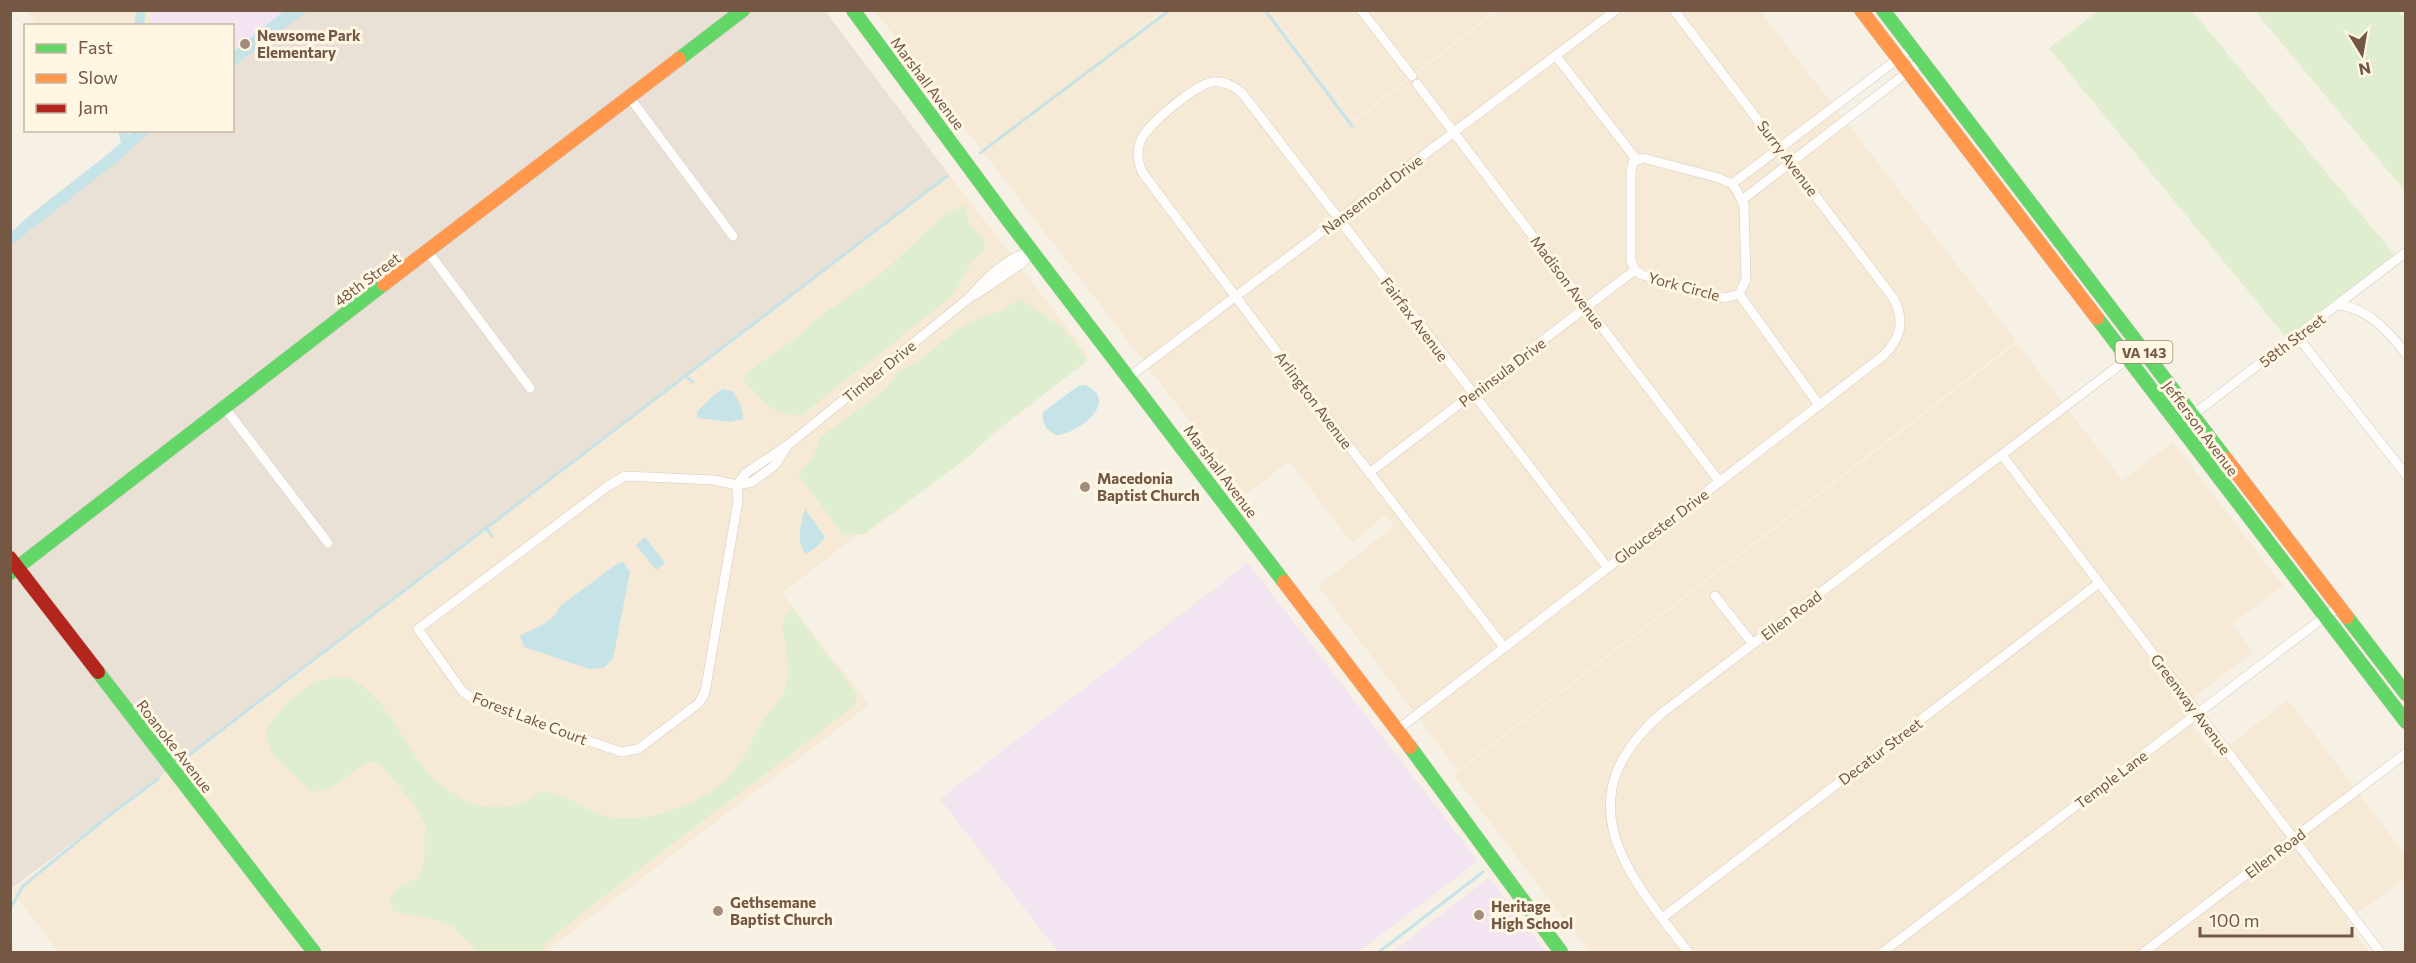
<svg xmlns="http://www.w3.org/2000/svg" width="2416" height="963" font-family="Commissioner,sans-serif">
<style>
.residential{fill:#f6ead7}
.industrial{fill:#e9e0d6}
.education{fill:#f3e4f1}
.green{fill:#dfeece}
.water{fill:#c6e3e7}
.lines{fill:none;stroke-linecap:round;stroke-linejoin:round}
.stream{stroke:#c6e3e7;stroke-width:3}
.canal{stroke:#c6e3e7;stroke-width:10}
.street-casing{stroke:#d5cbc0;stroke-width:10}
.fast-casing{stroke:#d6ccc1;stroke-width:15}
.slow-casing{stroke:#d6ccc1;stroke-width:15}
.jam-casing{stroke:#d6ccc1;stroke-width:15}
.street{stroke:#fefdfb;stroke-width:9}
.fast{stroke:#63d668;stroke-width:14}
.slow{stroke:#ff974d;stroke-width:14}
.jam{stroke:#b3261e;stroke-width:14}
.poi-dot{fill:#a28d7c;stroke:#fff6e4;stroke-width:2}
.labels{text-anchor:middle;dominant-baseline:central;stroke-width:6;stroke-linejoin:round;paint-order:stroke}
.shield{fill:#fff6e4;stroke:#9e8774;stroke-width:1.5}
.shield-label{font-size:14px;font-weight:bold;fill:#745844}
.poi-label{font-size:15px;font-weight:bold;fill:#745844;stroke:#fff6e4;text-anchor:start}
.street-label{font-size:15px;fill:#745844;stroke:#fff6e4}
</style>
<rect width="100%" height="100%" fill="#f6f0e5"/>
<!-- residential -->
<g class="residential">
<path d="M27 11H152L149 26 38 25Z"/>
<path d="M875 11H1162L1115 48 1164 11H1270L1355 121 1498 11H1760L2016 341 1458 770 1318 586 1394 526 1385 515 1352 543 1289 461 1246 495Z"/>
<path d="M1271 11H1495L1355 119Z"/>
<path d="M950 176 1089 356 782 593 869 705 545 952H59L12 891 314 662 404 778 314 661Z"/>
<path d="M2017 343 2122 480 2173 442 2283 586 2232 624 2253 652 2180 708 2215 756 2288 700 2405 854V878L2346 922 2369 952H1590L1454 775Z"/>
</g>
<!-- industrial -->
<path class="industrial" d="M301 11H825L950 176 314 661 11 889V239L145 131 232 130 233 63Z"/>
<!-- education -->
<g class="education">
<path d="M152 11H301L233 63 232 26H149Z"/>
<path d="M1248 563 1478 861 1358 952H1058L940 799Z"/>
<path d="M1489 878 1546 952H1392Z"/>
</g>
<!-- green -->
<g class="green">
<path d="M2098 11H2192L2394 254 2289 341 2049 48Z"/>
<path d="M2396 11 2405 17V191L2255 11Z"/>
<path d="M964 205 970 226 984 239 985 249 971 263 952 296 802 415C774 419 762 399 743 380L750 370 801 335 813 321 882 273 944 215Z"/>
<path d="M1019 298 1064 329 1088 360 994 433 966 459 864 534 843 535 798 474C810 463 816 453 820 437L885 390 899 371 920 360 956 330 973 321 1004 310Z"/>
<path d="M792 608 856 693V704C753 786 645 861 543 945L544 952H477L454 928 440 921 393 911 390 898 400 886 417 878 424 864 425 824 413 803 379 763 367 762 331 788 312 792 274 756 265 734C276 709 310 675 340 677 379 679 406 750 430 775 438 784 451 792 462 799 478 808 507 810 523 802 530 800 536 792 543 792 566 792 590 815 615 818 654 822 704 803 731 774 745 760 752 737 763 720 769 710 781 702 785 691 793 670 785 645 782 624Z"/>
</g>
<!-- water -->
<g class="water">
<path d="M285 10 307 11 233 67V52Z"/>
<path d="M134 131H151L116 163 11 245V232C50 196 96 167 134 131Z"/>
<path d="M1085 385C1122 401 1076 435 1056 435 1046 430 1041 423 1043 412L1078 386Z"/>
<path d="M723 389 732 391C739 401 743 408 743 419L730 422 697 418V412C702 406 716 392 723 389Z"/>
<path d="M805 509 825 537 818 546 806 554C795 541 801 524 805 509Z"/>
<path d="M645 537 665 563 656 570 636 545Z"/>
<path d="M623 562 630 572 613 659 603 668 589 669 524 647 520 636C534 628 556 621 559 607L618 563Z"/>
</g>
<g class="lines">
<!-- stream -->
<g class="stream">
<path d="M1265 10 1352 126"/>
<path d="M980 153 1170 10"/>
<path d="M685 376 693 382"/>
<path d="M486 528 492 536"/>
<path d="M185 758 947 176"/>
<path d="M10 909 23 886 106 818 158 779"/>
<path d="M1379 952 1483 872"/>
</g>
<!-- canal -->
<g class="canal">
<path d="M139 26 141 10"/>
<path d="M123 130 125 139"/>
</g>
<!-- street casing -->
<g class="street-casing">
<g id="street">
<path d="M1361 10 1412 76"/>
<path d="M1556 56 1636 159"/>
<path d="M1417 84 1719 481"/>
<path d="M630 98 733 236"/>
<path d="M1643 158 1719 178 1732 184 1737 191 1744 205 1746 280 1739 294 1725 298 1642 275 1635 270 1631 261V172L1633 162Z"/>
<path d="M1732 184 1912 48"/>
<path d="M1742 200 1922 61"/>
<path d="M429 253 530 388"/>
<path d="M1739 294 1819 405"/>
<path d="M975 295 1022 263 1032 251"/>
<path d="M2339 305C2369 309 2388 331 2406 354"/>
<path d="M2297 336 2406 475"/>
<path d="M1129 377 1616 10"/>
<path d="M225 408 328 543"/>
<path d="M2178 426 2405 253"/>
<path d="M788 445 775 465 752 482 737 485 714 480 625 476 608 486 418 629 463 692 476 701 621 752 638 749 699 703 705 692 738 501 737 485 746 473 788 445 969 298C987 277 1006 258 1032 251"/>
<path d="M2002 455 2380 952"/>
<path d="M1369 473 1635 270"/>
<path d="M1715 596 1753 644"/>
<path d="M1504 647 1308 393 1142 172C1138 161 1136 151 1141 140 1146 126 1197 83 1213 82 1224 81 1234 86 1242 93L1607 567"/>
<path d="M1397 730 1883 356C1901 338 1905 322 1894 299L1674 10"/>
<path d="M1662 918 2099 583"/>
<path d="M1688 952C1626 873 1563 799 1662 713L2142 348"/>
<path d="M1883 952 2339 606"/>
<path d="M2144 952 2406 753"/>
</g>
</g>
<!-- fast casing -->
<g class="fast-casing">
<g id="fast">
<path d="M853 10 1008 220 1284 582"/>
<path d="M1883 10 2226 459"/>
<path d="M679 59 743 10"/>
<path d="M2097 318 2406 722"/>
<path d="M10 573 384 284"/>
<path d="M2347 617 2406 694"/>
<path d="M98 672 314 952"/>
<path d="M1410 747 1561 952"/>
</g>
</g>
<!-- slow casing -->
<g class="slow-casing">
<g id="slow">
<path d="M1861 10 2097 318"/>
<path d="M384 284 679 59"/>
<path d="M2226 459 2347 617"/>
<path d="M1284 582 1410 747"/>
</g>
</g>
<!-- jam casing -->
<g class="jam-casing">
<path id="jam" d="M10 558 98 672"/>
</g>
<!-- street -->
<use href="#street" class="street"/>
<!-- fast -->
<use href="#fast" class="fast"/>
<!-- slow -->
<use href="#slow" class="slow"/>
<!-- jam -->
<use href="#jam" class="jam"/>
</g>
<!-- markers -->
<g class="poi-dot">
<circle cx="245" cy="44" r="6"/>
<circle cx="1085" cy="487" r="6"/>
<circle cx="718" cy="911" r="6"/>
<circle cx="1479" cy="915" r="6"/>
</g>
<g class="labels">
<!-- shield labels -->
<rect class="shield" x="2115.5" y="341" width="57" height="22" rx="4.5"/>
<g class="shield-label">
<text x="2144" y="352">VA 143</text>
</g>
<!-- poi labels -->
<g class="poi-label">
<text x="257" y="35">Newsome Park<tspan x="257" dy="17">Elementary</tspan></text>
<text x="1097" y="478">Macedonia<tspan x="1097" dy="17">Baptist Church</tspan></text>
<text x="730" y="902">Gethsemane<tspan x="730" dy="17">Baptist Church</tspan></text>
<text x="1491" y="906">Heritage<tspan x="1491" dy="17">High School</tspan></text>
</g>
<!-- street labels -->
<g class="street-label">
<text transform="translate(928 83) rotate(53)">Marshall Avenue</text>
<text transform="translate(1788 158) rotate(53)">Surry Avenue</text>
<text transform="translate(1372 194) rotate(-37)">Nansemond Drive</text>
<text transform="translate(367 279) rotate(-37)">48th Street</text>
<text transform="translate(1568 282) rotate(53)">Madison Avenue</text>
<text transform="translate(1684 286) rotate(15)">York Circle</text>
<text transform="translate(1415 319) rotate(53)">Fairfax Avenue</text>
<text transform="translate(2292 340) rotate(-37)">58th Street</text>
<text transform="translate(879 371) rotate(-39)">Timber Drive</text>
<text transform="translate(1502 372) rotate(-37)">Peninsula Drive</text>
<text transform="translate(1314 400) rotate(53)">Arlington Avenue</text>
<text transform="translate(2201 428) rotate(53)">Jefferson Avenue</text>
<text transform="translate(1221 471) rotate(53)">Marshall Avenue</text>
<text transform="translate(1661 526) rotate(-37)">Gloucester Drive</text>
<text transform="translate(1791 615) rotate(-37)">Ellen Road</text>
<text transform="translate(2191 704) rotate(53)">Greenway Avenue</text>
<text transform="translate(530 718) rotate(21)">Forest Lake Court</text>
<text transform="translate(175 746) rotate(52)">Roanoke Avenue</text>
<text transform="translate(1880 751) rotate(-37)">Decatur Street</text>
<text transform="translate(2111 779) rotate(-37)">Temple Lane</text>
<text transform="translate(2275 853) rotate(-37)">Ellen Road</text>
</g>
</g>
<!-- border -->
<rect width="2416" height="963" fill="none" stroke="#745844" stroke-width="24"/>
<!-- legend -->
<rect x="24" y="24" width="210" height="108" fill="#fff6e4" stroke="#c7b7a4" stroke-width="1.5"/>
<rect x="36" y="44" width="30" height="9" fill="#63d668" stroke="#c7b7a4" stroke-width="1.5"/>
<text x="78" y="54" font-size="18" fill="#745844">Fast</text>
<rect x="36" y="74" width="30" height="9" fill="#ff974d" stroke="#c7b7a4" stroke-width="1.5"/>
<text x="78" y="84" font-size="18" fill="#745844">Slow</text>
<rect x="36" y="104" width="30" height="9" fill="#b3261e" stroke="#c7b7a4" stroke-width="1.5"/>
<text x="78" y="114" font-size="18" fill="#745844">Jam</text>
<!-- north arrow -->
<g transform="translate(2362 54) rotate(169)" stroke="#fff6e4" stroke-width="4.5" paint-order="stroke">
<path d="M0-4.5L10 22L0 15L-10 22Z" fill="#745844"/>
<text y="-9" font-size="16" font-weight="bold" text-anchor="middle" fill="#745844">N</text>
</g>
<!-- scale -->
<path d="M2200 927v9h152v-9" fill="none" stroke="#745844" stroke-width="3"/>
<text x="2209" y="927" font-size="18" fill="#745844" stroke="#fff6e4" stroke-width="4.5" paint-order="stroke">100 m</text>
</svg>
